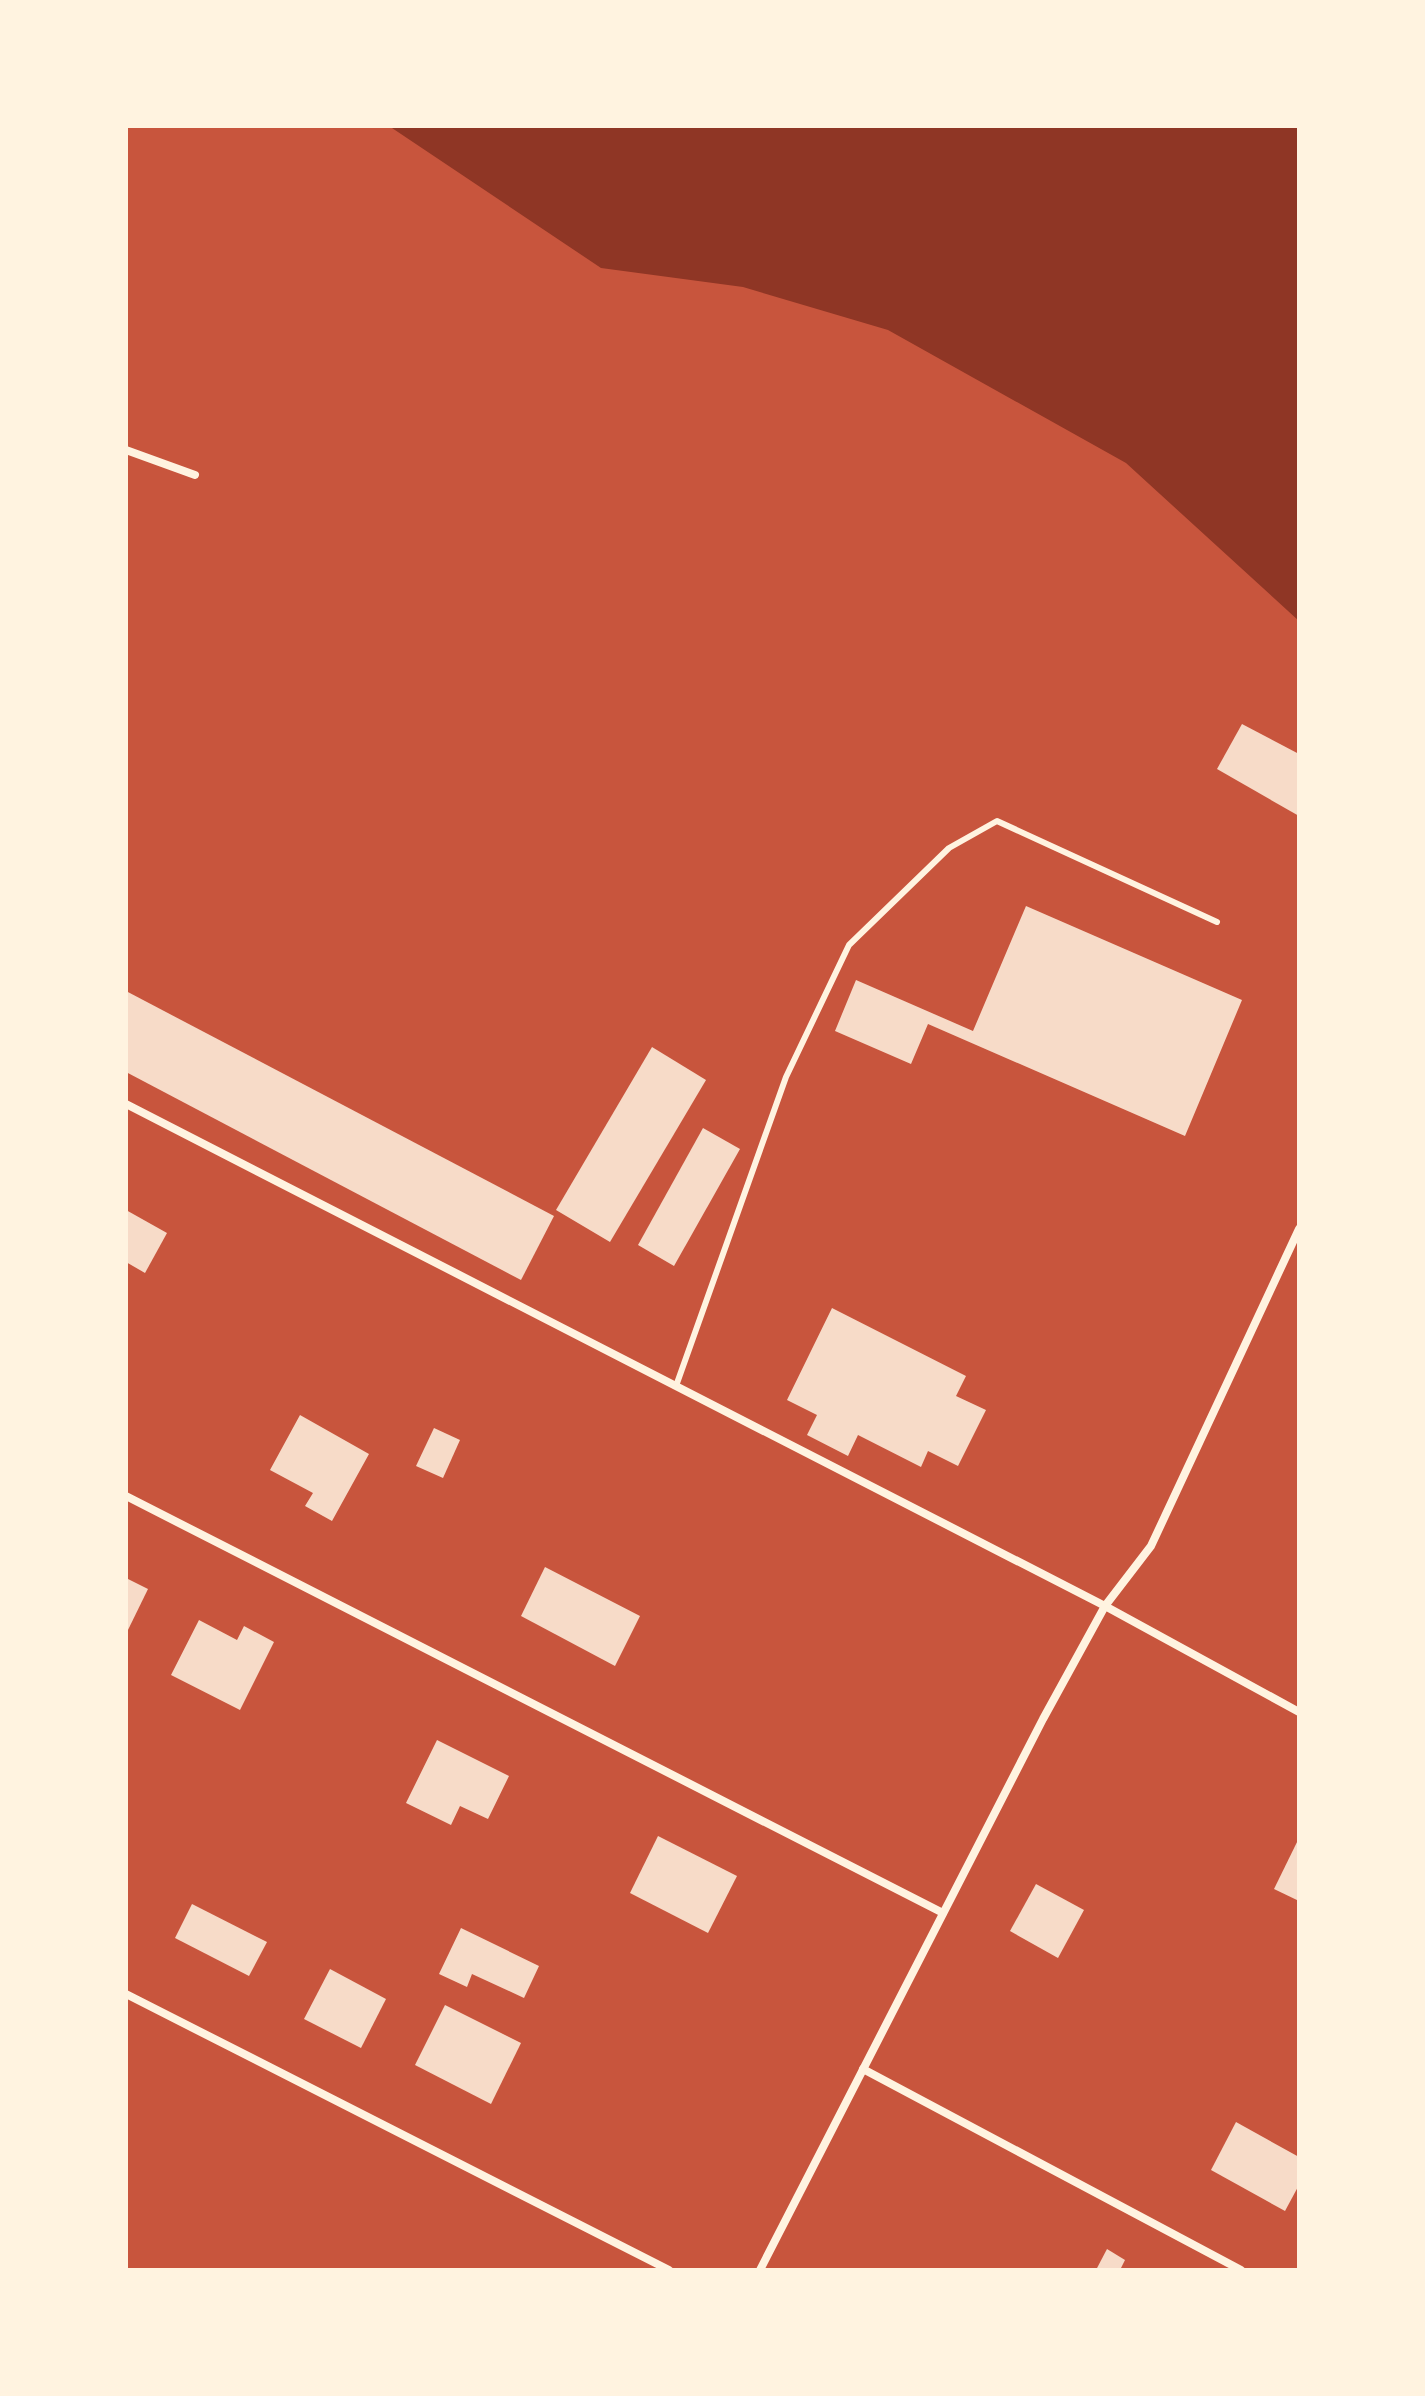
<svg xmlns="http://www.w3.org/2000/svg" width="1425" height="2396" font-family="Roboto,sans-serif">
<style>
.water{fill:#8f3625}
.building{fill:#f7dbc8}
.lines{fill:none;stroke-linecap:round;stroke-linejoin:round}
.service{stroke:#fff3e0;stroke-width:6}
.minor{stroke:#fff3e0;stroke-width:8}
</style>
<rect width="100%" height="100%" fill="#c8553d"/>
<!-- water -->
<path class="water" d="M389 126H1299V621L1126 463 888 330 743 287 601 268Z"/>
<!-- building -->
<g class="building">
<path d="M1242 724 1299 754V816L1217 769Z"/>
<path d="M1026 906 1242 1000 1185 1136 928 1024 911 1064 835 1031 856 980 973 1031Z"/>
<path d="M126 991 554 1216 521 1280 126 1072Z"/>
<path d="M652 1047 706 1080 610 1242 556 1210Z"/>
<path d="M703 1128 740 1149 674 1266 638 1245Z"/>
<path d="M126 1210 167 1233 145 1273 126 1262Z"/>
<path d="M832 1308 966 1376 956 1396 986 1410 958 1466 928 1451 921 1467 858 1435 848 1456 807 1435 817 1415 787 1400Z"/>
<path d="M300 1415 369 1454 332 1521 305 1506 313 1493 270 1470Z"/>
<path d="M434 1428 460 1440 443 1478 416 1466Z"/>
<path d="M545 1567 640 1616 615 1666 521 1616Z"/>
<path d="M126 1578 148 1589 126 1634Z"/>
<path d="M199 1620 237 1640 244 1626 274 1642 240 1710 171 1675Z"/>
<path d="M437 1740 509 1776 488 1819 460 1806 451 1825 406 1803Z"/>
<path d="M658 1836 737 1876 708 1933 630 1893Z"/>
<path d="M1299 1838V1901L1274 1889Z"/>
<path d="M1036 1884 1084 1910 1058 1958 1010 1931Z"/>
<path d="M192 1904 267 1942 249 1976 175 1938Z"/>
<path d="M461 1928 539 1966 524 1998 472 1974 467 1987 439 1974Z"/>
<path d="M330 1969 386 1999 361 2048 304 2019Z"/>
<path d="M445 2005 521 2043 491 2104 415 2065Z"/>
<path d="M1236 2122 1299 2157V2185L1285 2211 1211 2170Z"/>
<path d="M1107 2249 1125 2260 1120 2270H1096Z"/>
</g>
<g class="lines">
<!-- service -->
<path class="service" d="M676 1386 786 1077 849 945 949 848 997 821 1217 922"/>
<!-- minor -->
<g class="minor">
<path d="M126 450 195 475"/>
<path d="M126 1104 1105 1606 1151 1546 1299 1229"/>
<path d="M126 1496 943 1913"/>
<path d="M126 1994 669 2270"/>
<path d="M863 2069 1241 2270"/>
<path d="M760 2270 1043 1719 1105 1606 1299 1712"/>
</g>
</g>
<!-- border -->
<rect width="1425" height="2396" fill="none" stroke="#fff3e0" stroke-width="256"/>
</svg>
